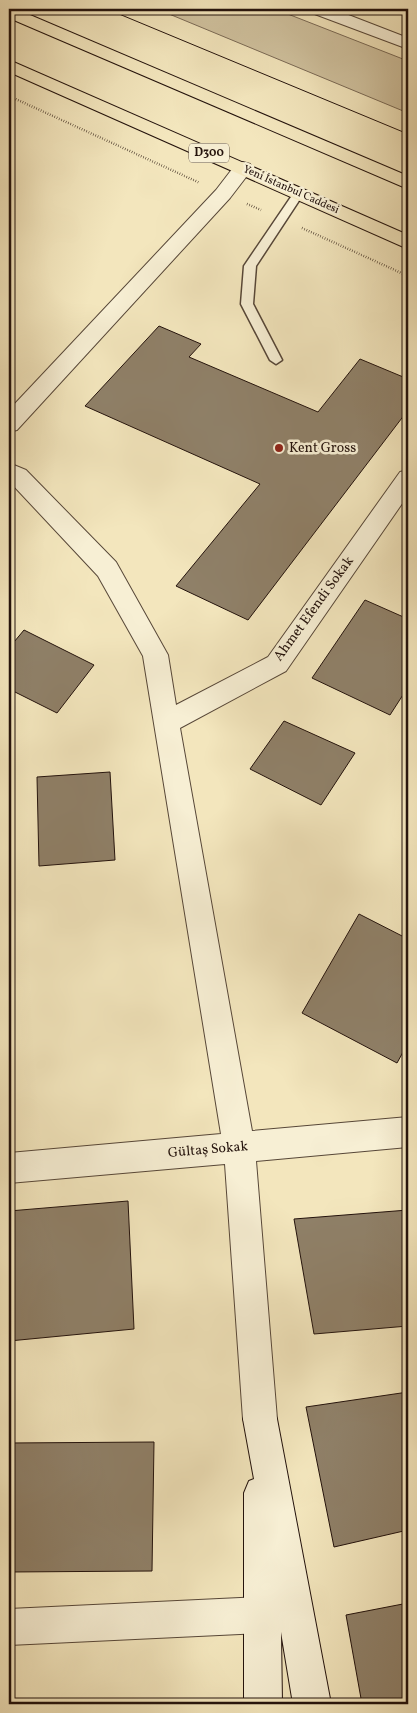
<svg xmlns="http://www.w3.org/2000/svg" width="417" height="1713" font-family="Vollkorn,serif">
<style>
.green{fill:#d0c29f;stroke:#7a6a56}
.building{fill:#8f8068;stroke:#23120c}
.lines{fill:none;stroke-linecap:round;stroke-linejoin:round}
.service-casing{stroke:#574738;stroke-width:3}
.minor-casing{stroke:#574738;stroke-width:2}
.tertiary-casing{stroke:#574738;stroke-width:2}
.secondary-casing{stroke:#23120c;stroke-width:2}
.trunk-casing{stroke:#23120c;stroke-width:2}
.path{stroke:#23120c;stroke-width:2.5;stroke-dasharray:0.5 2;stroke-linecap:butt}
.service{fill:#f7efd4;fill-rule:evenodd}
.minor{fill:#f7efd4;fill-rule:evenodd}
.tertiary{fill:#f7efd4;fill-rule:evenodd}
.secondary{fill:#f7efd4;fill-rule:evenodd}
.trunk{fill:#f3e6bd;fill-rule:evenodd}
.tram{stroke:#23120c;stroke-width:1}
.poi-dot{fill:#8f2418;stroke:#f7efd4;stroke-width:2}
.labels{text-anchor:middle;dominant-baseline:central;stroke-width:5;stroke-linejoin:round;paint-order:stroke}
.far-street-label{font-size:11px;fill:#23120c;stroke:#f7efd4}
.shield{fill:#f7efd4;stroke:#635448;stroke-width:1}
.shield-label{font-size:12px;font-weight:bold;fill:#23120c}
.poi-label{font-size:14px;fill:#23120c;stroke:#f7efd4;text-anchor:start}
.street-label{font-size:14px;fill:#23120c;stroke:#f7efd4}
</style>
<rect width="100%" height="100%" fill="#f3e6bd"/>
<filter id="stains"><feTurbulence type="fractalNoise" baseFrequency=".004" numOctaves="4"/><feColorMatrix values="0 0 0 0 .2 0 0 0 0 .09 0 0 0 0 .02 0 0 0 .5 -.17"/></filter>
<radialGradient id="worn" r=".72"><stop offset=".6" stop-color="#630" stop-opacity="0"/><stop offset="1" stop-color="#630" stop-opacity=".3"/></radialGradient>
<!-- green -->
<path class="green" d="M157 9H275L408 61V113Z"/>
<!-- building -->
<g class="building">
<path d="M159 326 201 344 189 357 318 412 360 359 408 379V410L248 620 176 586 260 484 85 406Z"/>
<path d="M365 600 408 619V687L390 715 312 678Z"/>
<path d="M24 630 94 665 57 713 9 689V648Z"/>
<path d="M284 721 355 753 321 805 250 769Z"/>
<path d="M110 772 115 860 39 866 37 777Z"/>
<path d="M359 914 408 939V1043L397 1063 302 1013Z"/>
<path d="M128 1201 134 1329 9 1341V1211Z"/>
<path d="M408 1210V1326L314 1334 294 1219Z"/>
<path d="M408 1392V1530L334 1547 306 1407Z"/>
<path d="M154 1442 152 1571 9 1572V1443Z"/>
<path d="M408 1603V1704H362L346 1615Z"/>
</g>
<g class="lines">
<!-- service casing -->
<g class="service-casing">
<path id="service" d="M299 190 304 193 256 266 253 304 282 360 276 364 270 360 241 304 244 266 295 191Z"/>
</g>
<!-- minor casing -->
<g class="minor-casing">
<g id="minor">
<path d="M243 162 250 164 253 168 230 198 17 430 9 432V410L216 190 236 164Z"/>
<path d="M9 463 26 470 116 562 168 655 176 705 268 657 400 472 408 470V495L286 671 180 728 252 1131 408 1117V1147L256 1161 277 1419 272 1431 260 1436 248 1431 243 1419 225 1164 9 1183V1153L221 1134 143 656 98 576 9 481Z"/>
<path d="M262 1597 275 1602 280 1615 275 1628 262 1633 9 1645V1609Z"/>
</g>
</g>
<!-- tertiary casing -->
<g class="tertiary-casing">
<path id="tertiary" d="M309 9H333L408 38V49L312 13Z"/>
</g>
<!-- secondary casing -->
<g class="secondary-casing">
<path id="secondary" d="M260 1402 272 1407 277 1419 331 1704H293L281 1632 282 1704H244V1493L249 1481 254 1479 243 1419 248 1407Z"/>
</g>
<!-- trunk casing -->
<g class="trunk-casing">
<g id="trunk">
<path d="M9 9H16L408 176V189L9 18Z"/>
<path d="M9 60 408 235V249L9 72Z"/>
</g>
</g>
<!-- path -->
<g class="path">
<path d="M9 96 200 183"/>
<path d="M247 204 261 210"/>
<path d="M302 228 408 276"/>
</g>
<!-- service -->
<use href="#service" class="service"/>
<!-- minor -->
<use href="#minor" class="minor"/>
<!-- tertiary -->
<use href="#tertiary" class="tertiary"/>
<!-- secondary -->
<use href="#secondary" class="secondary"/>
<!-- trunk -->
<use href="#trunk" class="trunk"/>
<!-- tram -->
<path class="tram" d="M107 9 408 134"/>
</g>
<!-- markers -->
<circle class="poi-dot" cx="279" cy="448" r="5"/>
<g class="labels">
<!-- far-street labels -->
<g class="far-street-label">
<text transform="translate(291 190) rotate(24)">Yeni İstanbul Caddesi</text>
</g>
<!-- shield labels -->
<rect class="shield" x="189" y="143.5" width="40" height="19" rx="4"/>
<g class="shield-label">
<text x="209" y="153">D300</text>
</g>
<!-- poi labels -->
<g class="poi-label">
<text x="289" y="448">Kent Gross</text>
</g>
<!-- street labels -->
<g class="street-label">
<text transform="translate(314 609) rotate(-54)">Ahmet Efendi Sokak</text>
<text transform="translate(208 1150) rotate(-5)">Gültaş Sokak</text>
</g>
</g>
<!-- margin -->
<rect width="417" height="1713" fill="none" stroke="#f3e6bd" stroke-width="30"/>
<rect x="10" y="10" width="397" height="1693" fill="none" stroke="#23120c" stroke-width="2.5"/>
<rect x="15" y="15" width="387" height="1683" fill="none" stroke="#23120c"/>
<rect width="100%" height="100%" filter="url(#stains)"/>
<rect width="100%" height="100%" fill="url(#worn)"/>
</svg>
